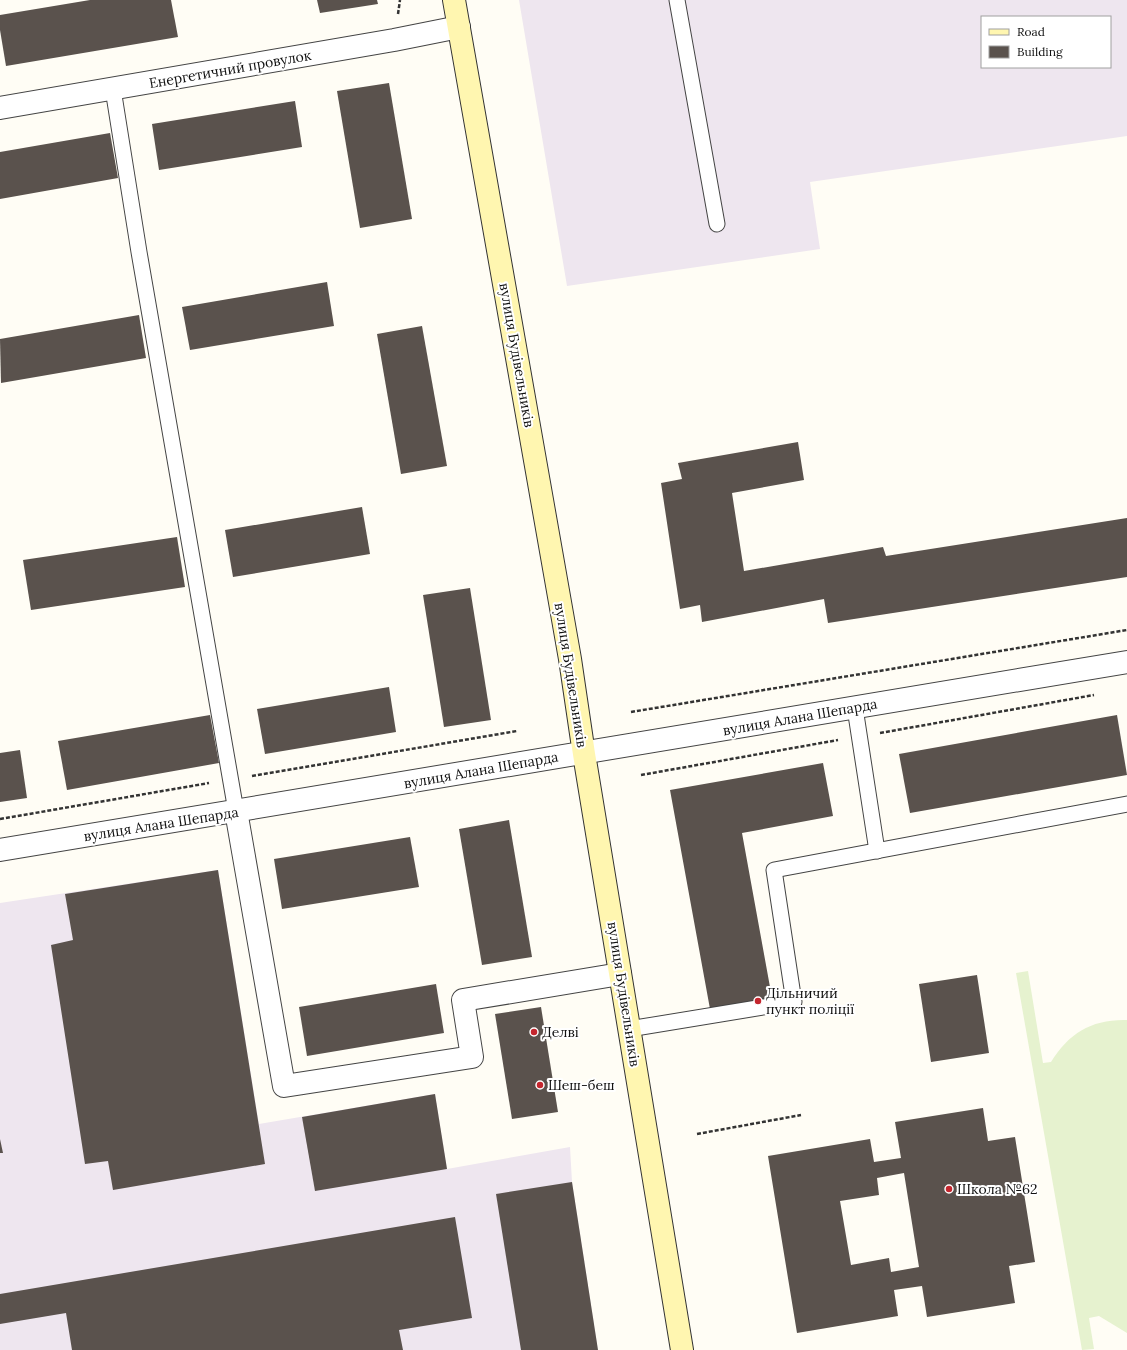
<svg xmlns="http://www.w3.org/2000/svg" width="1127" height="1350" font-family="Lora,serif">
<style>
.industrial{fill:#eee6ef;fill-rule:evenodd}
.pitch{fill:#e6f2cf}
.building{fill:#5a524d;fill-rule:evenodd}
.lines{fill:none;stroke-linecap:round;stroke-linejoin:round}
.lane-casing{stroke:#444;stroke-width:17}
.street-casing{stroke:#444;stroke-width:24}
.secondary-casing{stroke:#333;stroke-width:24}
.path{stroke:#333;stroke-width:2.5;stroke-dasharray:4 2;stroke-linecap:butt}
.lane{stroke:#fff;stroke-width:15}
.street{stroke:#fff;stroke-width:22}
.secondary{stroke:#fff6b0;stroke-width:22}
.poi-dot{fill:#c4262e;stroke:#fff;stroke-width:1.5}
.labels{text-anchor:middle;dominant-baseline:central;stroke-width:4;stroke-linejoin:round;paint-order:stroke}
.street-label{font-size:14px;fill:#111;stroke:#fff}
.poi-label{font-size:14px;fill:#111;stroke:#fff;text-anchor:start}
</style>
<rect width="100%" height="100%" fill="#fffdf5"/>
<!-- industrial -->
<g class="industrial">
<path d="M519 0H1127V136L810 182 820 249 567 286ZM982 17H1110V67H982Z"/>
<path d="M218 870 259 1124 435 1094 447 1169 570 1147 572 1182 598 1350H0V903Z"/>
</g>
<!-- pitch -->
<path class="pitch" d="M1028 971 1043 1063 1051 1062C1069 1033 1092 1019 1127 1020V1333L1099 1316 1089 1318 1094 1349 1082 1350 1016 973Z"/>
<!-- building -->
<g class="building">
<path d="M90 0H171L178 37 6 66 0 30V15Z"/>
<path d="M317 0H377L378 4 320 13Z"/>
<path d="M389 83 412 219 360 228 337 91Z"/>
<path d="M295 101 302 147 159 170 152 124Z"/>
<path d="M110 133 118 178 0 199V152Z"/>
<path d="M327 282 334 326 190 350 182 307Z"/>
<path d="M139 315 146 358 1 383 0 339Z"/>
<path d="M422 326 447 466 401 474 377 334Z"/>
<path d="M798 442 804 480 732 493 744 571 883 547 886 556 1127 518V577L828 623 824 599 702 622 700 605 680 609 661 483 682 479 678 463Z"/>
<path d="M362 507 370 554 233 577 225 530Z"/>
<path d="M177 537 185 587 31 610 23 560Z"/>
<path d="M470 588 491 720 444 727 423 595Z"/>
<path d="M389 687 396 732 265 754 257 709Z"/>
<path d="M210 715 219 763 67 790 58 741Z"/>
<path d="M1117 715 1127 775 910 813 899 754Z"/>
<path d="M20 750 27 798 0 802V753Z"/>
<path d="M823 763 833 816 742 833 772 998 710 1009 670 790Z"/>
<path d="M509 820 532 957 482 965 459 829Z"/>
<path d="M410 837 419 887 282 909 274 859Z"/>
<path d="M218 870 265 1164 113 1190 108 1161 85 1164 51 945 73 940 65 894Z"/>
<path d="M977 975 989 1053 931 1062 919 984Z"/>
<path d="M436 984 444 1033 307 1056 299 1007Z"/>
<path d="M541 1007 558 1112 512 1119 495 1014Z"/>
<path d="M435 1094 447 1169 315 1191 302 1117Z"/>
<path d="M983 1108 988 1141 1015 1137 1035 1262 1009 1266 1015 1303 927 1317 922 1286 894 1290 898 1316 797 1333 768 1156 870 1139 874 1162 901 1158 895 1122ZM904 1173 919 1267 891 1272 889 1258 851 1265 840 1201 879 1195 877 1178Z"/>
<path d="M0 1139 3 1153H0Z"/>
<path d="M572 1182 598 1350H521L496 1194Z"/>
<path d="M455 1217 472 1318 399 1330 403 1350H72L66 1313 0 1324V1294Z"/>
</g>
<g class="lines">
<!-- lane casing -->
<g class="lane-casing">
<g id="lane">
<path d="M677 0 717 224"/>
<path d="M113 89 139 252 236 811"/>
<path d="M855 708 877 851"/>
<path d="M629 1029 794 1002 774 870 1127 804"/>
</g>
</g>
<!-- street casing -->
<g class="street-casing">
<g id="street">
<path d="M0 108 394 40 459 27"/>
<path d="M236 811 284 1086 472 1057 463 1000 620 974"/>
<path d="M0 850 1127 662"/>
</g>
</g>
<!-- secondary casing -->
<g class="secondary-casing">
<path id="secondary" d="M454 0 570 659 584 754 682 1350"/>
</g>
<!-- path -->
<g class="path">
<path d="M398 14 400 0"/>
<path d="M631 712 1127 630"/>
<path d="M880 733 1094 695"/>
<path d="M641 775 838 740"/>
<path d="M252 776 517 731"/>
<path d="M0 819 209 783"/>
<path d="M697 1134 801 1115"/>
</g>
<!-- lane -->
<use href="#lane" class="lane"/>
<!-- street -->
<use href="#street" class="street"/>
<!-- secondary -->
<use href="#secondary" class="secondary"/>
</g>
<!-- markers -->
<g class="poi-dot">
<circle cx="758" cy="1001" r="4"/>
<circle cx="534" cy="1032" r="4"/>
<circle cx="540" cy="1085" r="4"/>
<circle cx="949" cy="1189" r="4"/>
</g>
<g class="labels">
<!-- street labels -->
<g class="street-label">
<text transform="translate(230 69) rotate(-10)">Енергетичний провулок</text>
<text transform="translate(517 355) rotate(80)">вулиця Будівельників</text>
<text transform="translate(571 675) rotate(81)">вулиця Будівельників</text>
<text transform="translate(800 717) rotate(-10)">вулиця Алана Шепарда</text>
<text transform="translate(481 770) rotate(-10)">вулиця Алана Шепарда</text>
<text transform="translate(161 824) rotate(-9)">вулиця Алана Шепарда</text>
<text transform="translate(624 994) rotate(81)">вулиця Будівельників</text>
</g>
<!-- poi labels -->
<g class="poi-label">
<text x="766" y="993">Дільничий<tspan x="766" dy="16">пункт поліції</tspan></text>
<text x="542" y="1032">Делві</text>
<text x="548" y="1085">Шеш-беш</text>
<text x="957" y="1189">Школа №62</text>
</g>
</g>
<!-- legend -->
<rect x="981" y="16" width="130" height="52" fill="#ffffff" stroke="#a0a0a0"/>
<rect x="989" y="29" width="20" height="6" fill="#fff6b0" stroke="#a0a0a0"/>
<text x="1017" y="36" font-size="12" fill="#111111">Road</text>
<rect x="989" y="46" width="20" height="12" fill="#5a524d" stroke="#a0a0a0"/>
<text x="1017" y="56" font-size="12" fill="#111111">Building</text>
</svg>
